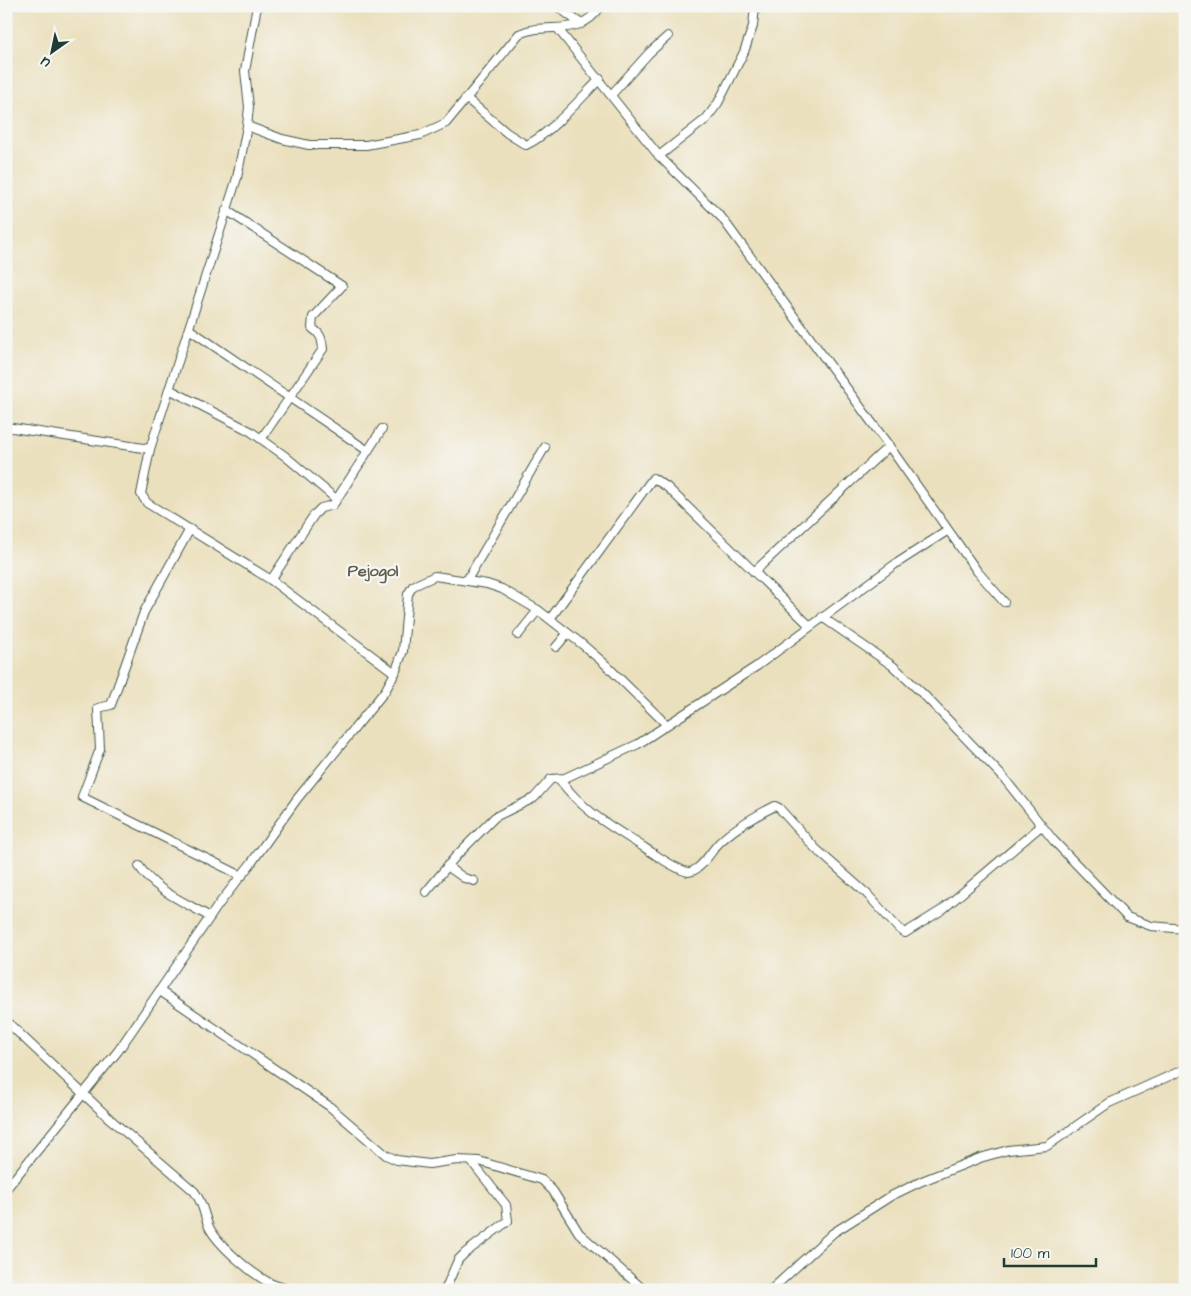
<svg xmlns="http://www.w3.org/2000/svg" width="1191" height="1296" font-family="'Architects Daughter',sans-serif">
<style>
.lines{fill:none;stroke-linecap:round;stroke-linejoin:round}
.minor-casing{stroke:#3e5549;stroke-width:10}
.minor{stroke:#fff;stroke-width:8}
.labels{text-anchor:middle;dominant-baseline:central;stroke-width:4.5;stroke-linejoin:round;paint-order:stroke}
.quarter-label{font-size:16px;font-weight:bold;fill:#5f5f51;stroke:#f6f6f2}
</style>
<rect width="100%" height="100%" fill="#f6f6f2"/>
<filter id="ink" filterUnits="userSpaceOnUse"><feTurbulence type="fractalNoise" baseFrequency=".02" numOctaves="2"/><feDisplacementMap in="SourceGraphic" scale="10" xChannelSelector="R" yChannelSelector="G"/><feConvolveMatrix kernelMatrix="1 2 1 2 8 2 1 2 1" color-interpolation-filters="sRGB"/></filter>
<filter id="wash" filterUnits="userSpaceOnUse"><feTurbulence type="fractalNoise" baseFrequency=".0096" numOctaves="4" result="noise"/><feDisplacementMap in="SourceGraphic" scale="20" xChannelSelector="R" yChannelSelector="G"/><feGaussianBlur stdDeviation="1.12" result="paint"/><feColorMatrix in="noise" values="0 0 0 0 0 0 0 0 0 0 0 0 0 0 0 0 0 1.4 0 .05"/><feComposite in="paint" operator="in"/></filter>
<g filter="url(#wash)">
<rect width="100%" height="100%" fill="#ebe0be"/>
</g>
<g filter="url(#ink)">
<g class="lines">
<!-- minor casing -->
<g class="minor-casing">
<g id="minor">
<path d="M557 6 581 24"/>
<path d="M558 29 659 156 722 218 889 446 977 571 1004 602"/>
<path d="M612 94 649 53 668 36"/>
<path d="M466 98 507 133 526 145C548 136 582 97 600 79"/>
<path d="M247 126 282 139 309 145H366L420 135 446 123 519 34C549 20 578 40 601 6"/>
<path d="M659 156 706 119 718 103 744 52 753 26 755 6"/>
<path d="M226 210 342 286 313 317 312 328C321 334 322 339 323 349L261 439"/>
<path d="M189 329 368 451"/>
<path d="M169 389 250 431 285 456 336 499"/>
<path d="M6 427 150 449"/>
<path d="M190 529 144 612 111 705 98 708 100 749 82 797 242 876"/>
<path d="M754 572 889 446"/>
<path d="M271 580 314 515 321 508 333 505 382 429"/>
<path d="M467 580 545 447"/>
<path d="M822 617 893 666 924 695 1003 777 1054 841 1127 917 1151 926 1185 929"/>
<path d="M550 619 653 478 667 487 810 626"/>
<path d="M518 635 538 610"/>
<path d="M556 647 567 634"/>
<path d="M395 673 403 651 408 594 413 586 435 576 487 584 502 589 538 610 583 645 605 664 666 724"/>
<path d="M559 779C585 813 609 825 645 848 658 856 673 868 688 872 701 871 710 852 719 843 733 829 757 815 775 806L779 808 816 849 867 894 898 928 905 933 942 910 1041 826"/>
<path d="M139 866C155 891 185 902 210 917"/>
<path d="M447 866 464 878 474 881"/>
<path d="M426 892 456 856 495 817 534 798 551 779 565 778 638 744 757 666 894 565 947 531"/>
<path d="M160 991 329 1106 386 1155 397 1160 429 1164 457 1160 479 1161 542 1180 553 1191 579 1233 644 1290"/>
<path d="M6 1021 110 1119 194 1191C203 1202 204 1215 209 1227 218 1245 252 1274 270 1283 276 1286 283 1287 289 1290"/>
<path d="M6 1189 118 1051 219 904 252 862 297 799 385 691 395 673 271 580 147 503 141 494 150 449 237 178 247 126 249 107 245 71 257 6"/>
<path d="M445 1290 458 1260 465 1253 508 1221 506 1205 471 1161"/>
<path d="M771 1290 833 1233 891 1196 922 1181 980 1158 1008 1150 1047 1146 1109 1103 1185 1069"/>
</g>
</g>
<!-- minor -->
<use href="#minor" class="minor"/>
</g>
</g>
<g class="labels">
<!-- quarter labels -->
<g class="quarter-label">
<text x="373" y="571">Pejogol</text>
</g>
</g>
<!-- margin -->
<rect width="1191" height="1296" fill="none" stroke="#f6f6f2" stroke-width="25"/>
<!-- north arrow -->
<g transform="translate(52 52) rotate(213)" stroke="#f6f6f2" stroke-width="4" paint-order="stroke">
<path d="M0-4L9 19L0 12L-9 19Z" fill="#1f3d34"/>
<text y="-8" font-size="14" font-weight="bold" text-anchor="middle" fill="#1f3d34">U</text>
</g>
<!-- scale -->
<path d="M1004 1258v8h92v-8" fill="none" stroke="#1f3d34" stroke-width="2.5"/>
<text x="1011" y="1258" font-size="15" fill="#1f3d34" stroke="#f6f6f2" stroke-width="4" paint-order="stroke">100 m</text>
</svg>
